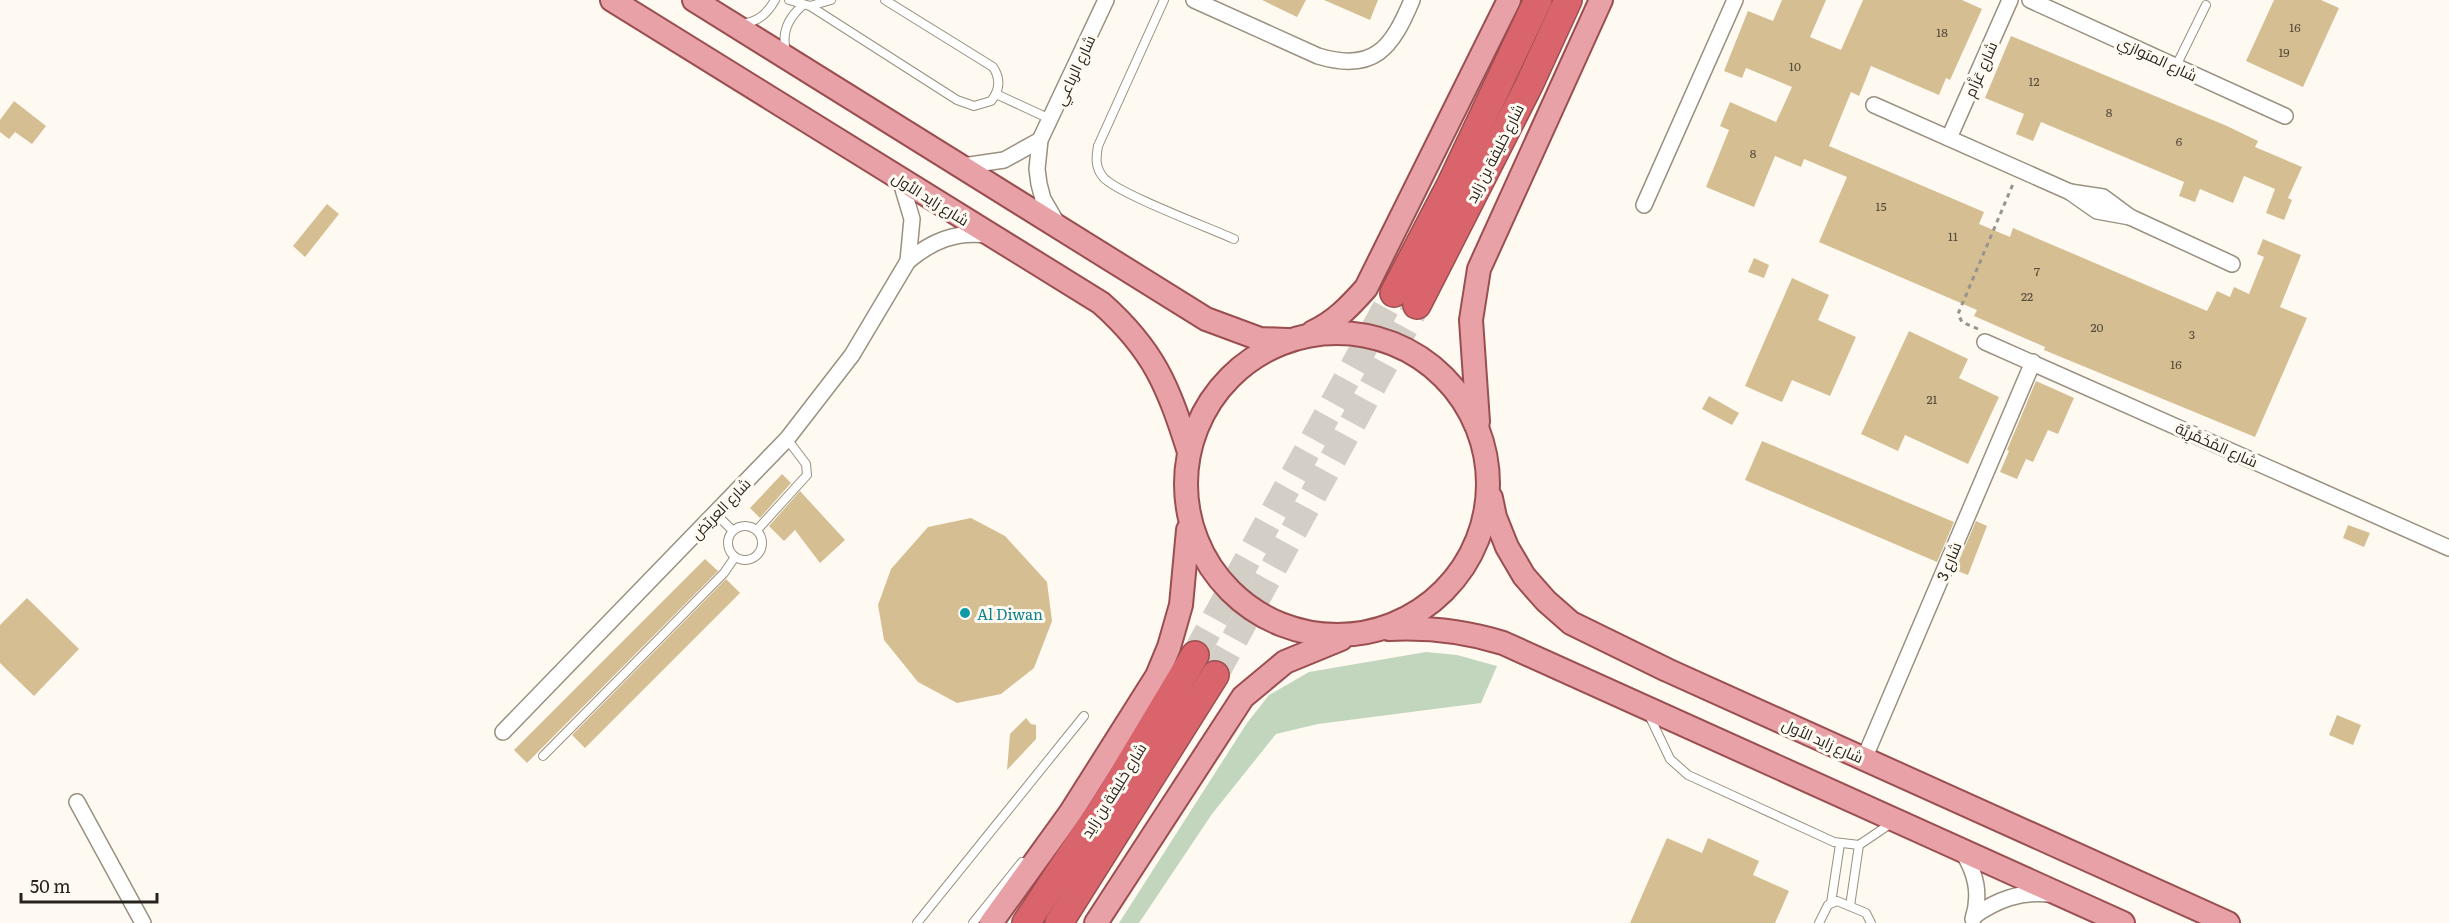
<svg xmlns="http://www.w3.org/2000/svg" width="2449" height="923" font-family="Literata,Cairo,serif">
<style>
.green{fill:#c2d6be}
.building{fill:#d6be93}
.lines{fill:none;stroke-linecap:round;stroke-linejoin:round}
.highway-tunnel{stroke:#d3cfc7;stroke-width:27;stroke-dasharray:27 14;stroke-linecap:butt}
.lane-casing{stroke:#9a9080;stroke-width:10}
.street-casing{stroke:#9a9080;stroke-width:18}
.primary-casing{stroke:#9b4e50;stroke-width:26}
.highway-casing{stroke:#9b4e50;stroke-width:30}
.path{stroke:#98948c;stroke-width:3;stroke-dasharray:4.5 4.5;stroke-linecap:butt}
.lane{stroke:#fff;stroke-width:8}
.street{stroke:#fff;stroke-width:15}
.primary{stroke:#e8a2a7;stroke-width:22}
.highway{stroke:#d9646c;stroke-width:27}
.culture-dot{fill:#0f9aa8;stroke:#fefaf2;stroke-width:2}
.labels{text-anchor:middle;dominant-baseline:central;stroke-width:6;stroke-linejoin:round;paint-order:stroke}
.number-label{font-size:12px;fill:#544a3a}
.street-label{font-size:15px;fill:#28241d;stroke:#fefaf2}
.culture-label{font-size:15px;fill:#0d838f;stroke:#fefaf2;text-anchor:start}
</style>
<rect width="100%" height="100%" fill="#fefaf2"/>
<!-- green -->
<path class="green" d="M1426 652 1457 655 1497 666 1481 703 1318 724 1276 734 1212 814 1139 923H1119L1247 723 1269 695 1309 672Z"/>
<!-- building -->
<g class="building">
<path d="M1262 0H1306L1297 17Z"/>
<path d="M1324 0H1378L1370 20Z"/>
<path d="M1782 0H1826L1810 37 1841 50 1863 0H1962L1982 9 1950 80 1946 78 1939 95 1871 66 1859 96 1851 92 1829 146 1984 212 1979 224 2010 237 2013 228 2207 311 2217 291 2230 297 2234 287 2249 294 2264 257 2257 254 2263 239 2301 255 2280 307 2307 318 2255 437 2044 350 2045 347 1974 316 1977 310 1819 242 1847 177 1804 159 1801 167 1775 156 1754 207 1706 187 1729 130 1720 126 1730 102 1776 122 1792 87 1746 68 1742 78 1724 71 1748 11 1773 21Z"/>
<path d="M2274 0H2321L2339 8 2303 87 2246 61Z"/>
<path d="M2011 36 2227 126 2258 141 2255 147 2302 167 2288 198 2292 200 2284 220 2266 213 2275 189 2244 176 2233 203 2200 189 2195 202 2179 196 2184 182 2041 122 2033 141 2016 134 2024 114 1985 98Z"/>
<path d="M14 101 46 126 32 144 15 132 9 139 0 132V120Z"/>
<path d="M327 204 339 214 305 257 293 246Z"/>
<path d="M1754 258 1769 265 1764 278 1748 272Z"/>
<path d="M1792 278 1829 295 1818 320 1856 337 1830 396 1792 380 1782 402 1745 386Z"/>
<path d="M1909 331 1968 359 1959 378 1999 397 1968 464 1905 435 1898 451 1861 434Z"/>
<path d="M2036 381 2074 398 2058 434 2048 430 2033 462 2026 459 2017 479 2000 472 2009 451 2007 450Z"/>
<path d="M1709 396 1739 413 1732 425 1702 409Z"/>
<path d="M1762 441 1954 522 1937 562 1745 480Z"/>
<path d="M782 474 791 483 760 518 750 508Z"/>
<path d="M800 491 845 540 820 563 795 530 784 541 769 526Z"/>
<path d="M971 518 1005 536 1047 582 1052 621 1034 668 1001 694 957 703 918 682 884 640 878 605 891 569 928 527Z"/>
<path d="M1976 521 1987 526 1968 575 1955 570Z"/>
<path d="M2348 525 2370 533 2364 547 2343 538Z"/>
<path d="M705 559 718 571 527 763 514 750Z"/>
<path d="M726 579 740 593 585 748 572 735Z"/>
<path d="M27 598 79 649 34 696 0 663V625Z"/>
<path d="M2337 715 2361 725 2353 745 2329 735Z"/>
<path d="M1026 718 1031 724 1036 725V739L1007 770 1010 734Z"/>
<path d="M1667 838 1702 853 1708 838 1759 861 1753 875 1789 891 1775 923H1630Z"/>
</g>
<g class="lines">
<!-- highway-tunnel -->
<g class="highway-tunnel">
<path d="M1195 655 1394 293"/>
<path d="M1215 675 1417 305"/>
</g>
<!-- lane casing -->
<g class="lane-casing">
<g id="lane">
<path d="M789 0 810 6 831 0"/>
<path d="M1164 0 1098 146C1096 158 1095 167 1103 177 1116 193 1210 228 1234 239"/>
<path d="M810 6 957 100 974 106 991 101C1000 90 1001 79 993 67L885 0"/>
<path d="M741 24C758 22 767 14 775 0"/>
<path d="M786 51C781 32 789 17 803 5"/>
<path d="M2176 66 2206 5"/>
<path d="M996 94 1050 119"/>
<path d="M715 513 732 530"/>
<circle cx="745" cy="543" r="17"/>
<path d="M757 530 807 475 806 464 787 439"/>
<path d="M1649 715 1670 759 1688 775 1834 842 1859 845 1893 822"/>
<path d="M543 756 724 573 735 557"/>
<path d="M1831 903 1840 844"/>
<path d="M1850 906 1859 845"/>
<path d="M917 923 1084 716"/>
<path d="M973 923 1022 862"/>
<path d="M1819 923 1828 905 1837 901 1866 913 1871 923"/>
</g>
</g>
<!-- street casing -->
<g class="street-casing">
<g id="street">
<path d="M1194 0 1318 56C1374 73 1392 48 1412 0"/>
<path d="M2030 0 2285 116"/>
<path d="M1874 105 2070 192 2097 211 2130 217"/>
<path d="M1949 138 2010 0"/>
<path d="M963 166 1004 160 1040 140"/>
<path d="M2070 192 2103 197 2130 217 2232 264"/>
<path d="M1644 205 1735 0"/>
<path d="M1057 223 1043 199 1039 184 1037 169 1040 140 1106 0"/>
<path d="M908 261C932 241 956 231 987 235"/>
<path d="M1985 342 2449 548"/>
<path d="M503 732 787 439 852 355 908 261 912 219 900 179"/>
<path d="M1864 759 2033 362"/>
<path d="M77 802 143 923"/>
<path d="M1962 851C1976 873 1981 894 1973 919"/>
<path d="M1974 916C1997 900 2020 891 2049 894"/>
</g>
</g>
<!-- primary casing -->
<g class="primary-casing">
<g id="primary">
<path d="M612 0 1101 303C1154 350 1168 386 1189 452"/>
<path d="M694 0 1206 319 1260 339 1287 340"/>
<path d="M1313 332C1335 322 1350 306 1366 288L1509 0"/>
<circle cx="1337" cy="484" r="151"/>
<path d="M1478 422 1471 320 1479 269 1601 0"/>
<path d="M1491 498 1495 517 1507 547 1524 576 1546 601 1571 623 1667 670 2228 923"/>
<path d="M1389 629C1429 627 1464 631 1503 643L2123 923"/>
<path d="M991 923 1071 812 1157 676 1169 647 1181 605 1188 530"/>
<path d="M1096 923 1243 697 1285 662 1341 639"/>
</g>
</g>
<!-- highway casing -->
<g class="highway-casing">
<g id="highway">
<path d="M1394 293 1451 184 1538 0"/>
<path d="M1417 305 1529 85 1568 0"/>
<path d="M1026 923 1110 797 1195 655"/>
<path d="M1059 923 1215 675"/>
</g>
</g>
<!-- path -->
<path class="path" d="M1978 329 1962 322 1958 314 2013 184"/>
<!-- lane -->
<use href="#lane" class="lane"/>
<!-- street -->
<use href="#street" class="street"/>
<!-- primary -->
<use href="#primary" class="primary"/>
<!-- highway -->
<use href="#highway" class="highway"/>
</g>
<!-- markers -->
<circle class="culture-dot" cx="965" cy="613" r="6"/>
<g class="labels">
<!-- number labels -->
<g class="number-label">
<text x="2295" y="27">16</text>
<text x="1942" y="32">18</text>
<text x="2284" y="52">19</text>
<text x="1795" y="66">10</text>
<text x="2034" y="81">12</text>
<text x="2109" y="112">8</text>
<text x="2179" y="141">6</text>
<text x="1753" y="153">8</text>
<text x="1881" y="206">15</text>
<text x="1953" y="236">11</text>
<text x="2037" y="271">7</text>
<text x="2027" y="296">22</text>
<text x="2097" y="327">20</text>
<text x="2192" y="334">3</text>
<text x="2176" y="364">16</text>
<text x="1932" y="399">21</text>
</g>
<!-- street labels -->
<g class="street-label">
<text transform="translate(2158 58) rotate(25)">شارع المتوازي</text>
<text transform="translate(1980 69) rotate(-66)">شارع عَزَّام</text>
<text transform="translate(1074 70) rotate(-65)">شارع الرباعي</text>
<text transform="translate(1494 153) rotate(-63)">شارع خليفة بن زايد</text>
<text transform="translate(931 198) rotate(32)">شارع زايد الأول</text>
<text transform="translate(2217 444) rotate(24)">شارع المْخَمَّرِيَّة</text>
<text transform="translate(720 508) rotate(-46)">شارع العريّض</text>
<text transform="translate(1948 561) rotate(-67)">شارع 3</text>
<text transform="translate(1823 740) rotate(24)">شارع زايد الأول</text>
<text transform="translate(1113 790) rotate(-58)">شارع خليفة بن زايد</text>
</g>
<!-- culture labels -->
<g class="culture-label">
<text x="977" y="613">Al Diwan</text>
</g>
</g>
<!-- scale -->
<path d="M21 893v9h136v-9" fill="none" stroke="#28241d" stroke-width="3"/>
<text x="30" y="893" font-size="18" fill="#28241d" stroke="#fefaf2" stroke-width="4.5" paint-order="stroke">50 m</text>
</svg>
